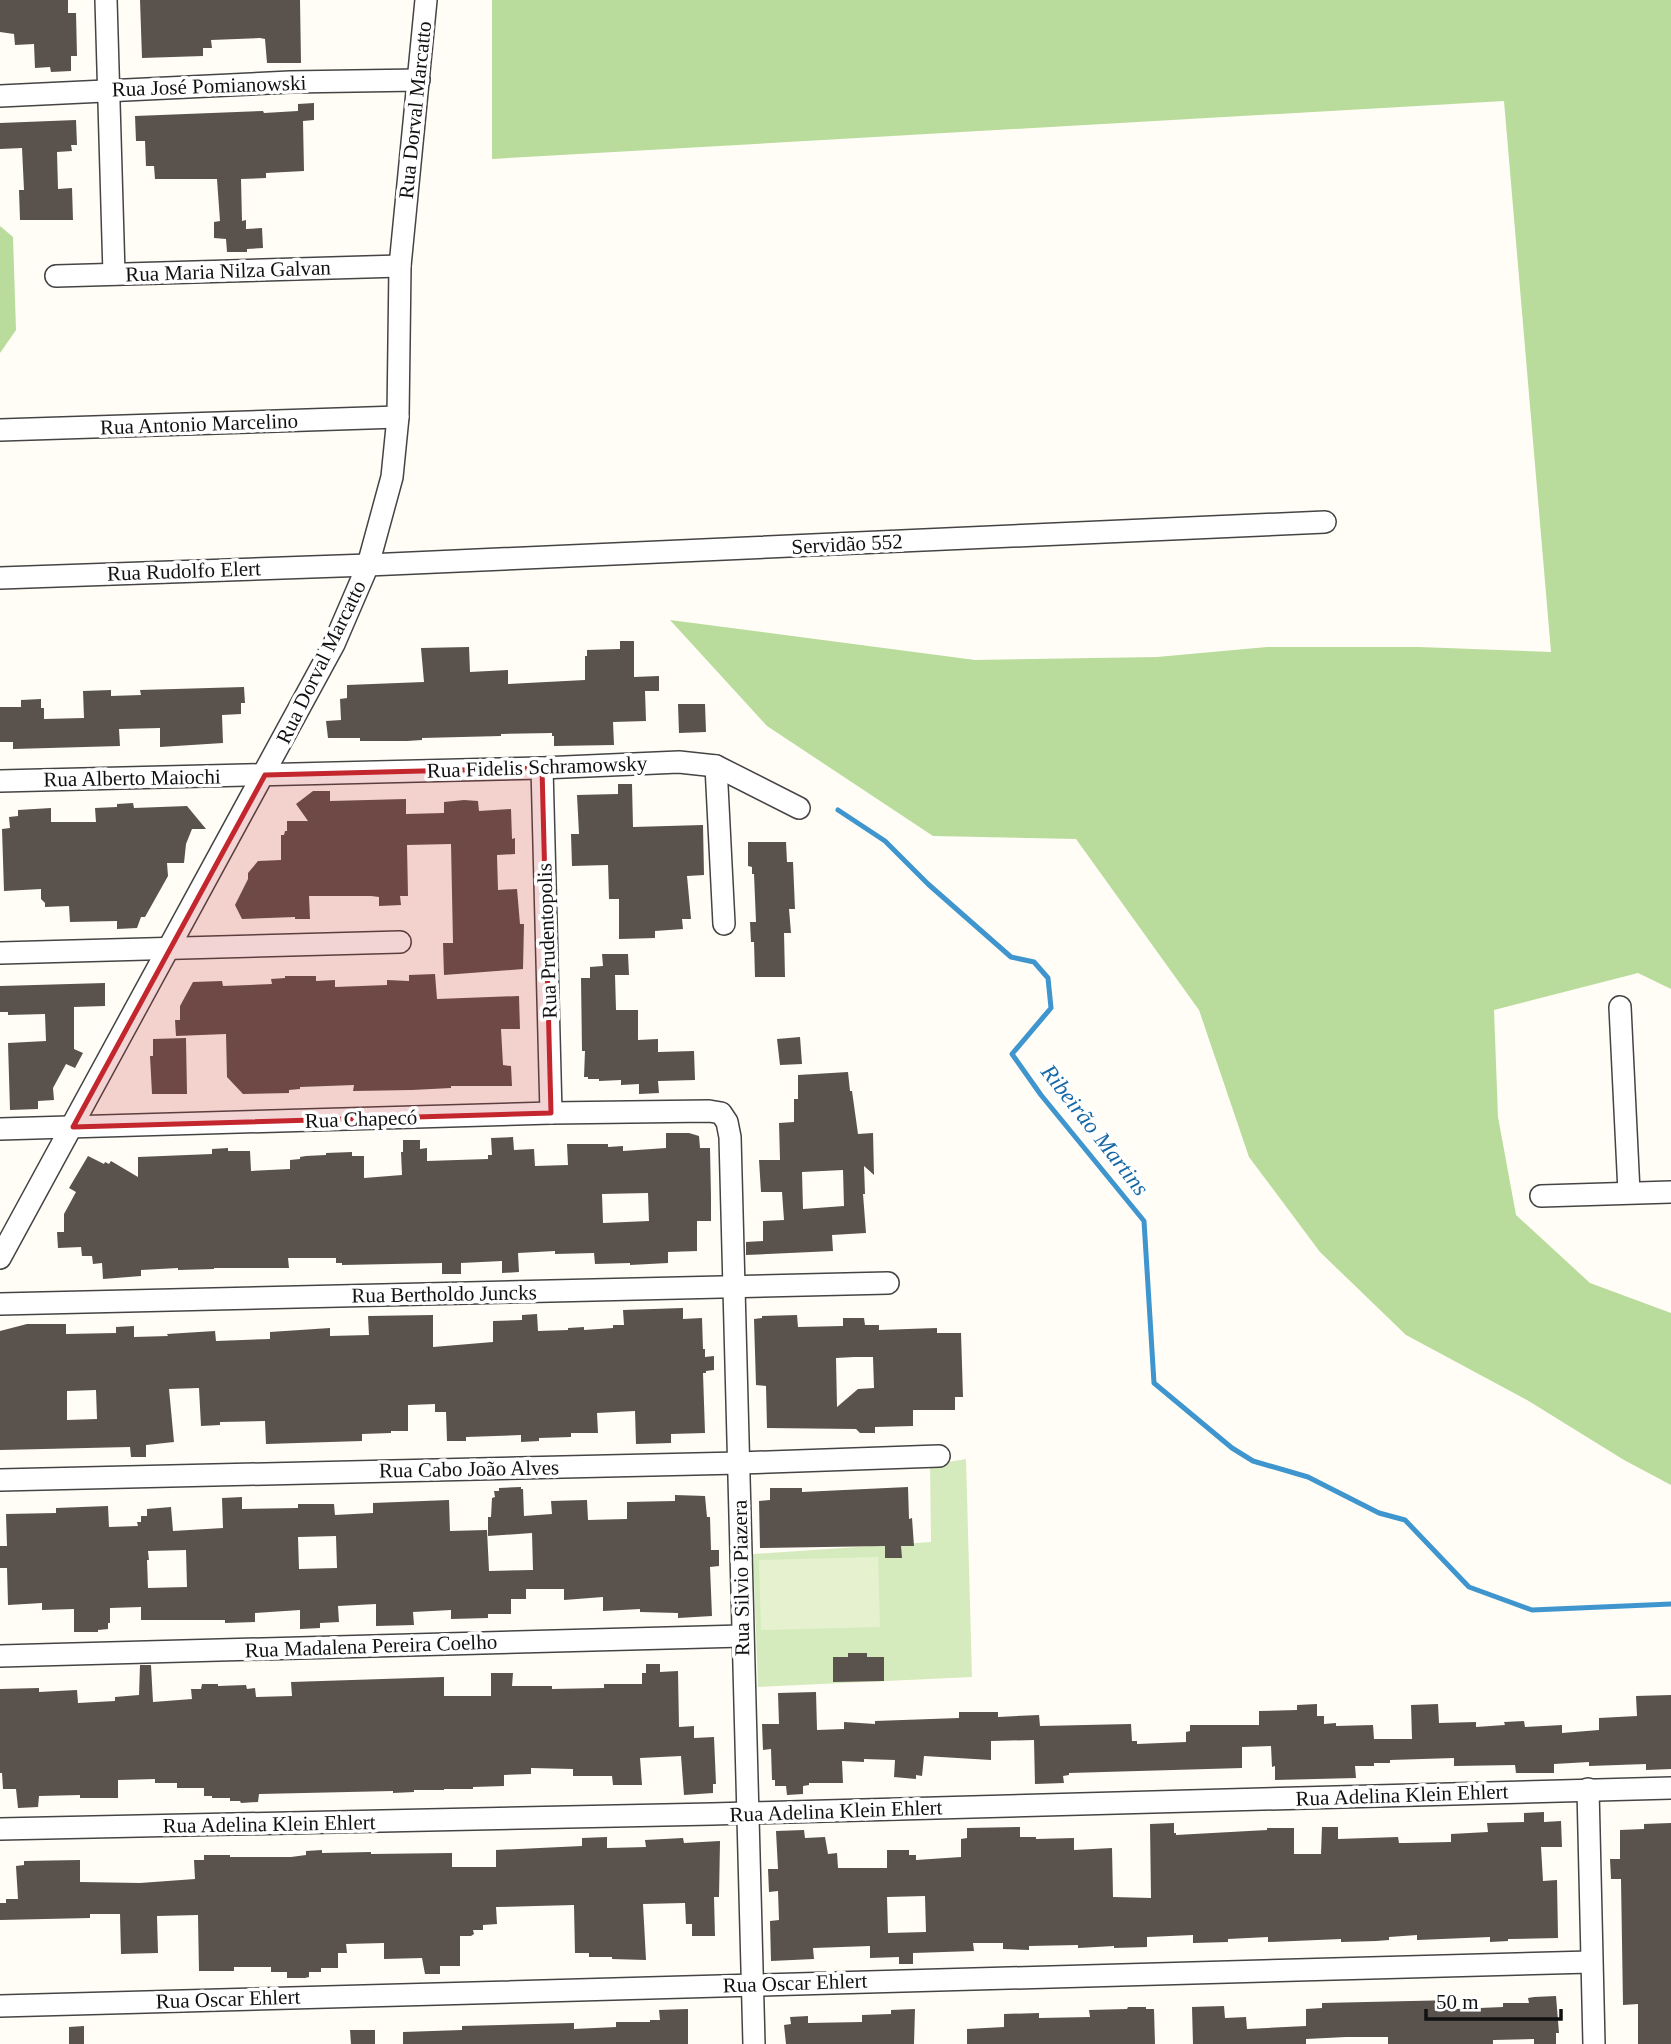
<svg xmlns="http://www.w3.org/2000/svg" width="1671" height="2044" font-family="'Times New Roman',serif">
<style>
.green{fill:#d5ebbd}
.forest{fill:#b9dc9c}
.pitch{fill:#e6f2cf}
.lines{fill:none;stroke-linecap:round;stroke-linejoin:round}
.stream{stroke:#3f96cf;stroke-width:5}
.building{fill:#5a524d;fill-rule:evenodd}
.minor-casing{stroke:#444;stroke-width:24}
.minor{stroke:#fff;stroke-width:21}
.marked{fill:#c4262e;fill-opacity:0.2;stroke:#c4262e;stroke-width:5;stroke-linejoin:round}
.labels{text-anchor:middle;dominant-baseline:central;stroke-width:7;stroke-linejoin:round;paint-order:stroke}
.street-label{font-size:21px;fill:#111;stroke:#fff}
.water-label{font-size:23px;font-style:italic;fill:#1768a6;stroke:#fff}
</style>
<rect width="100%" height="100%" fill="#fffdf5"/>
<!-- green -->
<path class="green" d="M966 1459 972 1677 758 1687 753 1554 931 1542 930 1465Z"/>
<!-- forest -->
<g class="forest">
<path d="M492 0H1671V989L1638 973 1494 1010 1498 1117 1516 1215 1590 1283 1671 1313V1485L1624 1460 1527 1400 1406 1335 1320 1252 1249 1157 1199 1010 1076 839 933 836 767 726 670 620 975 660 1157 657 1267 647H1419L1551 652 1504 101 492 159Z"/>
<path d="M0 226 13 237 16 330 0 353Z"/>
</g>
<!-- pitch -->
<path class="pitch" d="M878 1557 880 1627 761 1630 759 1560Z"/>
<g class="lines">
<!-- stream -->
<path class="stream" d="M838 810 885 841 928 884 1011 957 1034 962 1048 978 1051 1008 1012 1054 1041 1095 1144 1221 1154 1383 1232 1448 1253 1461 1308 1477 1379 1513 1405 1520 1469 1587 1532 1610 1671 1604"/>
</g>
<!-- building -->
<g class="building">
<path d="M0 0H68V13H76L77 56H71V71L51 72 50 67 35 68 34 44 15 45 14 34 0 32Z"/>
<path d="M140 0H300L301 63H267L265 39 260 38 211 40 212 48H203V56L142 58Z"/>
<path d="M314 103V120L303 121 304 171 266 173V178L241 179 242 221 246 220V229L262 228 263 248 247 249V252H227L226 239 214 238V222L220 221 217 179H155L154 166H146L145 141H136L135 116 263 111 264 113 298 111V104Z"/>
<path d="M76 120 77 145H71L72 151 57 152 58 189 72 188 73 220H20L19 190H24L22 148 0 149V123Z"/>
<path d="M620 641H634V677L659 676V691H645L646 721 613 722 614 745 554 746V736H552V733L501 734V736L422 738V740L407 741H360V738H328L326 721 341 720 340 699 347 698V685L424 682 421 648 469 647 470 672 508 670V684L585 680V656H587V650L620 649Z"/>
<path d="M244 687 245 703H241V714L222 715 223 743 160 747V728L119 729 120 746 13 749V742H0V707H21V700L41 699V708H44V719L84 718 83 691 111 690V696L141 695 140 690Z"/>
<path d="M678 704H705L706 732 679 733Z"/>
<path d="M618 784H632L633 827 703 825 704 875 687 876 691 919H682L683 929 655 931V938L619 939V899H609L608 865 572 866 571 834H579L577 795 618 794Z"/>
<path d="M313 791H330V801L406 799V814L444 813V802L464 800 478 801 479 811 511 809 512 839 515 838V854L497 855 498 890 517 889 520 924H524L523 969 444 975 443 943H453L451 844 407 845 408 896H400L401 905 379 906V897L371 896H309L310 919H295V917L242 919 235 905 248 879V873L258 861 281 860V835H284L285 831H287V821H308L296 804Z"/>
<path d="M133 803 134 808 187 806 206 829H192L186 844 184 863H167L168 876 145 917H141L137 928 117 929V921L70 922 69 906 45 907V903L41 899V889L4 891 2 829 10 828 9 817 18 816V810L51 808V822H96L95 808 117 807V804Z"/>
<path d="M748 842H786L787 862H793L795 909H789L791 933H784L785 977H755L754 942H751L750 922H756L754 874H752V867L748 866Z"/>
<path d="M602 954H628L629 975H615L616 1010H638V1040L658 1039V1052L694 1051 695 1080 658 1081 659 1093 639 1094V1084L621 1085V1080L599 1081V1079H588V1077H584L585 1051H582L581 978H590V967L603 966Z"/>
<path d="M435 974 437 999 519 996 520 1029H501L503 1065 511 1066 512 1086H451V1088L412 1090 353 1091 354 1085 300 1087V1089L289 1090V1093L243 1094 227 1077 226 1034 176 1036 175 1020H180V1006L193 982 222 981 223 986 272 984 271 979 285 978V976H316V981L335 980V987L387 985V980L409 981V975Z"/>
<path d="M105 983V1006L74 1007V1049L83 1053 75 1068 66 1064 53 1088 54 1100 38 1101V1109L10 1110 8 1043 46 1041 45 1014 8 1015V1012H0V986Z"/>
<path d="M800 1037 802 1064 780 1065 777 1039Z"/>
<path d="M186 1038 187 1094H152L150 1056H153V1039Z"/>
<path d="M848 1072 850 1091H852L858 1134 873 1133 874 1175 864 1166 865 1194H863L866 1233 832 1235 833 1251 746 1255V1242L763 1241V1221L784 1220 782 1192H761L759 1160H780L779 1123 794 1122V1099H798V1075ZM843 1170 844 1206 803 1209 802 1172Z"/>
<path d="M666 1133H689L699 1136 700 1148H710L711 1197V1221H697V1251L668 1252V1263L630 1265V1263L595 1264 594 1253 555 1254V1251L518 1253 519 1272 502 1273V1261L461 1263V1274H442V1263L342 1265V1263H336V1258H288L289 1268H214V1269L178 1270V1268L141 1270V1276L103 1279 102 1263 93 1264 92 1256H82L81 1247 58 1248 57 1232H64V1214L76 1192 69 1188 88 1156 104 1164 105 1162 109 1164 111 1161 138 1177V1157L212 1154V1149L228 1148V1151H250L251 1171 290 1169V1160L300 1159V1157L306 1156 326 1155V1153L352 1152V1156H364V1178L402 1175 401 1152H403V1140H420V1149L427 1148V1161L488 1159V1155H492L491 1138 513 1137 514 1150 534 1149 535 1166 568 1165 567 1144H608V1147L623 1146V1151L666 1148ZM648 1193 649 1221 603 1223 602 1194Z"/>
<path d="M683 1308V1319L702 1318 703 1349H705V1357L714 1356V1370L706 1371V1373H703L705 1433 671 1434V1443L636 1444 635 1411 597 1413 598 1433H571V1437L539 1438V1441L521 1442V1435L466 1437V1441H447L446 1412H435V1404L408 1405V1431H391V1433L362 1434V1441L266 1444 265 1421 220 1422V1425L201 1426 199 1388 169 1389 174 1442 146 1445V1457H131L130 1447 0 1450V1331L27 1324H66V1334L116 1333V1327L134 1326V1337L168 1336 167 1334 215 1331 216 1341 270 1339V1332L330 1328V1336L369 1335 368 1316 433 1315V1347L493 1342V1321L522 1320V1315L537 1314 538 1331 568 1330V1328L584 1327V1330L613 1328V1325H624L623 1310ZM96 1390 97 1419 67 1420V1391Z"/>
<path d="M797 1315 798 1327 843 1326V1318H864L865 1325H879V1330L937 1328V1333H961L963 1397H955V1410H913V1426L875 1427V1433H860L856 1429 767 1428 766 1386 756 1385 754 1319 762 1318V1316ZM854 1357H873L874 1388 858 1389 837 1407 836 1358Z"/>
<path d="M521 1487V1489H523L524 1516 552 1514 551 1501 587 1500 588 1520 627 1519V1502L675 1501V1495L705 1496 707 1517H710L711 1550H719V1566L710 1567 712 1616 678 1618V1613L640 1612V1609L603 1611V1597L564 1600V1589H526V1599H511V1614H488V1618L451 1619V1610L413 1612 414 1625 376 1626V1604L338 1606 339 1622 320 1623V1628L300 1629V1610L255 1613V1622L225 1623V1620H141V1607L110 1608V1623H108V1629L98 1630V1632H74V1609L42 1610V1603L8 1605 7 1568H0V1546H7L6 1514 56 1513V1508L108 1506 109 1527 138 1526 137 1522H141V1516H147V1509L171 1507 173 1531 223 1528 222 1498 242 1497V1509L298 1508V1504H334L335 1515 373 1513V1503L449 1500 450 1531 487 1530 489 1571 533 1570 532 1533 488 1536V1517H491L492 1498 495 1497 494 1491H499V1488ZM336 1536 337 1568 299 1569 298 1537ZM186 1550 187 1587 148 1588 147 1560H149L148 1551Z"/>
<path d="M908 1487 909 1519 912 1518 914 1546H901L902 1558H885V1546L760 1548 759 1501 770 1500V1488H802V1492Z"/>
<path d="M848 1653H867V1657H884V1681L833 1682V1657H848Z"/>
<path d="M646 1664H660V1672L678 1671 679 1727 694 1726V1738L714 1737 716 1784H713V1793L684 1795 681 1756 640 1758 642 1785H613L612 1776H573V1769L531 1768V1774L504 1775V1786L473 1787V1789H444V1790H414V1792L393 1793V1791L259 1794 258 1802 241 1803 240 1801H230V1798H212V1796H204V1788H177V1783H155V1779L118 1780V1798H80V1795L39 1796 38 1807 18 1808 16 1789H3L2 1773H0V1689L39 1688V1692L77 1690 78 1703 115 1701V1697L139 1695 140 1665H151L153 1702 192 1699 191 1689H201L202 1684H218V1686L246 1685 247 1689 255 1688 256 1697 292 1696 291 1682 444 1677V1696H491V1673H513L512 1686H552V1689L604 1688V1684H642V1673H646Z"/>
<path d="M816 1692 817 1730 844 1729V1722L875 1724V1721L959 1718V1712H998V1717L1039 1715 1040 1726 1131 1724 1132 1741H1137V1744L1186 1742V1732L1190 1731V1725H1259V1711L1297 1710V1705L1317 1704V1716H1324V1724L1336 1723V1726L1373 1725 1374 1739H1412L1411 1705 1438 1704 1439 1723 1476 1722V1727L1505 1725 1504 1722 1524 1721 1525 1727 1562 1725V1733L1599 1730V1718L1637 1716 1636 1696 1671 1695V1769L1646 1770V1764L1589 1766V1762L1554 1764V1773H1516L1515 1765 1454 1766V1758L1390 1760V1763H1374V1766H1355L1356 1778 1275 1780V1766L1272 1767 1271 1746 1242 1747V1768L1069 1773V1775L1063 1776 1064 1783 1035 1784 1034 1740 991 1741V1760L924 1756 922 1776 916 1775V1779L894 1777 895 1760 864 1759V1762L842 1761 843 1783H809V1785L803 1786V1794L787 1795 786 1786H775V1780H772L771 1749 763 1750 762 1724H779L778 1693Z"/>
<path d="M1544 1812V1822L1561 1821 1562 1847H1541L1543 1881 1557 1880 1558 1938 1508 1939V1941L1490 1942V1937L1417 1940V1935L1389 1937V1940L1376 1941 1341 1942V1939L1268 1942V1937L1228 1939V1942L1193 1943V1935L1147 1937V1947L1114 1948V1946L1078 1948V1945L1029 1946V1950L1003 1949V1943H973L974 1951 913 1953V1964H899V1957L870 1958V1946L813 1948 814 1959 771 1961 770 1921 779 1920 778 1891 769 1892 768 1869H778L776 1831 804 1830 805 1838 825 1837 828 1854 837 1853 838 1868H887V1850H909V1855H916V1860L961 1857V1839L967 1838V1828L1020 1827V1837H1036V1839L1074 1838V1850L1112 1848 1113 1897 1151 1898 1150 1824 1174 1823V1833H1176V1835L1267 1830V1828H1294V1854H1321L1322 1827H1338V1839L1398 1837 1399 1843H1405L1451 1842V1834L1488 1832 1487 1823 1524 1822V1813ZM925 1896 926 1932 888 1933 887 1897Z"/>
<path d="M1671 1823V2044H1638V2004L1623 2005 1621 1879H1611L1610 1859H1620V1830L1644 1829V1824Z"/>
<path d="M607 1837V1848L646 1847 645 1840 683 1838 684 1843 720 1841 719 1897H714L715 1936H692V1924H686L685 1903 643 1904 646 1960 612 1959V1957H589V1953H575L574 1905 496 1907 497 1924 483 1925V1930H473L474 1934 471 1936H460V1966H440V1974H425L422 1958 384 1959V1943L346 1944 347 1953H338V1968H321V1972H309V1977L305 1978H287V1972H271V1967H234V1971H199L198 1915 157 1916 158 1953 121 1954 120 1914H90V1918L0 1920V1903H6V1899H18L16 1866 24 1865V1861L80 1860V1882L140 1883 195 1879 194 1860H204V1855H230V1857H291L306 1855V1851L322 1850V1853L371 1852V1854L452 1853V1867H496V1850L582 1846V1838Z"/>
<path d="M1556 1996 1559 2033H1556V2044H1534V2039L1493 2040V2044H1388V2037H1346L1306 2039V2009L1322 2008V2003L1456 2000V2009L1503 2007V2003H1529L1528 1998 1534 1997Z"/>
<path d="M1224 2006 1225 2018 1246 2017 1247 2029 1306 2026V2044H1193L1192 2007Z"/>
<path d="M1128 2007H1146V2009H1154L1155 2044H967V2029L1004 2027V2014L1039 2013V2018L1090 2017 1089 2010 1127 2009Z"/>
<path d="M688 2009V2044H403V2032L462 2030V2026L574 2023V2029L616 2027V2022H650V2020H660L659 2010Z"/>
<path d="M915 2009 914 2044H786L784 2025 791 2024 790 2017 808 2016V2023L862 2022V2015L891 2014V2010Z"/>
<path d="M84 2026V2044H69V2027Z"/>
<path d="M350 2030H375V2044H351Z"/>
</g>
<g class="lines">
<!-- minor casing -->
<g class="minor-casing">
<g id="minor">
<path d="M106 0 114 274"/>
<path d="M0 96 290 82 419 80"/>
<path d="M56 276 400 266"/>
<path d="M0 430 398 417"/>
<path d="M0 578 368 565 1325 522"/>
<path d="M716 766 724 924"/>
<path d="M542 768 551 1113"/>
<path d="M0 781 542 768 679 762 716 766 799 808"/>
<path d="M0 953 400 942"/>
<path d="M1620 1007 1629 1192"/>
<path d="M0 1129 551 1113 709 1111 721 1113 727 1122 730 1137 754 2044"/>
<path d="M1541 1196 1671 1192"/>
<path d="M0 1258 334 644 368 565 392 477 398 417 400 266 426 0"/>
<path d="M0 1304 888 1283"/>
<path d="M0 1480 739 1463 939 1456"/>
<path d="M0 1656 742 1636"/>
<path d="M1588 1789 1594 2044"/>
<path d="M0 1829 712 1814 1671 1788"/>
<path d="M0 2006 1590 1962"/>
</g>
</g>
<!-- minor -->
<use href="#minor" class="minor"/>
</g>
<!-- marked area -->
<path class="marked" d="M542 768 551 1113 73 1127 265 775Z"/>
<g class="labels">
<!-- street labels -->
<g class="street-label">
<text transform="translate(209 86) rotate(-2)">Rua José Pomianowski</text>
<text transform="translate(415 110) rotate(-84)">Rua Dorval Marcatto</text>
<text transform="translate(228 271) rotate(-2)">Rua Maria Nilza Galvan</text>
<text transform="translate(199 424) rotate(-2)">Rua Antonio Marcelino</text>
<text transform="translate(847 544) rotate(-3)">Servidão 552</text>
<text transform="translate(184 571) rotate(-2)">Rua Rudolfo Elert</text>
<text transform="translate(321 662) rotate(-64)">Rua Dorval Marcatto</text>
<text transform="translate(537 767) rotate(-2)">Rua Fidelis Schramowsky</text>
<text transform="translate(132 778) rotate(-1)">Rua Alberto Maiochi</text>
<text transform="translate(547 941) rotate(-92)">Rua Prudentopolis</text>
<text transform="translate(361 1119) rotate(-2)">Rua Chapecó</text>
<text transform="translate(444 1294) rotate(-1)">Rua Bertholdo Juncks</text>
<text transform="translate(469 1469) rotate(-1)">Rua Cabo João Alves</text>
<text transform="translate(741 1578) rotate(-91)">Rua Silvio Piazera</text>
<text transform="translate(371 1646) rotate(-2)">Rua Madalena Pereira Coelho</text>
<text transform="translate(1402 1795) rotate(-2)">Rua Adelina Klein Ehlert</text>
<text transform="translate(836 1811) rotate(-2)">Rua Adelina Klein Ehlert</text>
<text transform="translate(269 1824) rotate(-1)">Rua Adelina Klein Ehlert</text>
<text transform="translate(795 1983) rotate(-2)">Rua Oscar Ehlert</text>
<text transform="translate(228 1999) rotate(-2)">Rua Oscar Ehlert</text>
</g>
<!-- water labels -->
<g class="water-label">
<text transform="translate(1095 1130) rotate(52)">Ribeirão Martins</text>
</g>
</g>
<!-- scale -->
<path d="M1426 2009v10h135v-10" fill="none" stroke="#111111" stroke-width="3.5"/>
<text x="1436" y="2009" font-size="21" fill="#111111" stroke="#ffffff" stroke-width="5" paint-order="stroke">50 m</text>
</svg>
